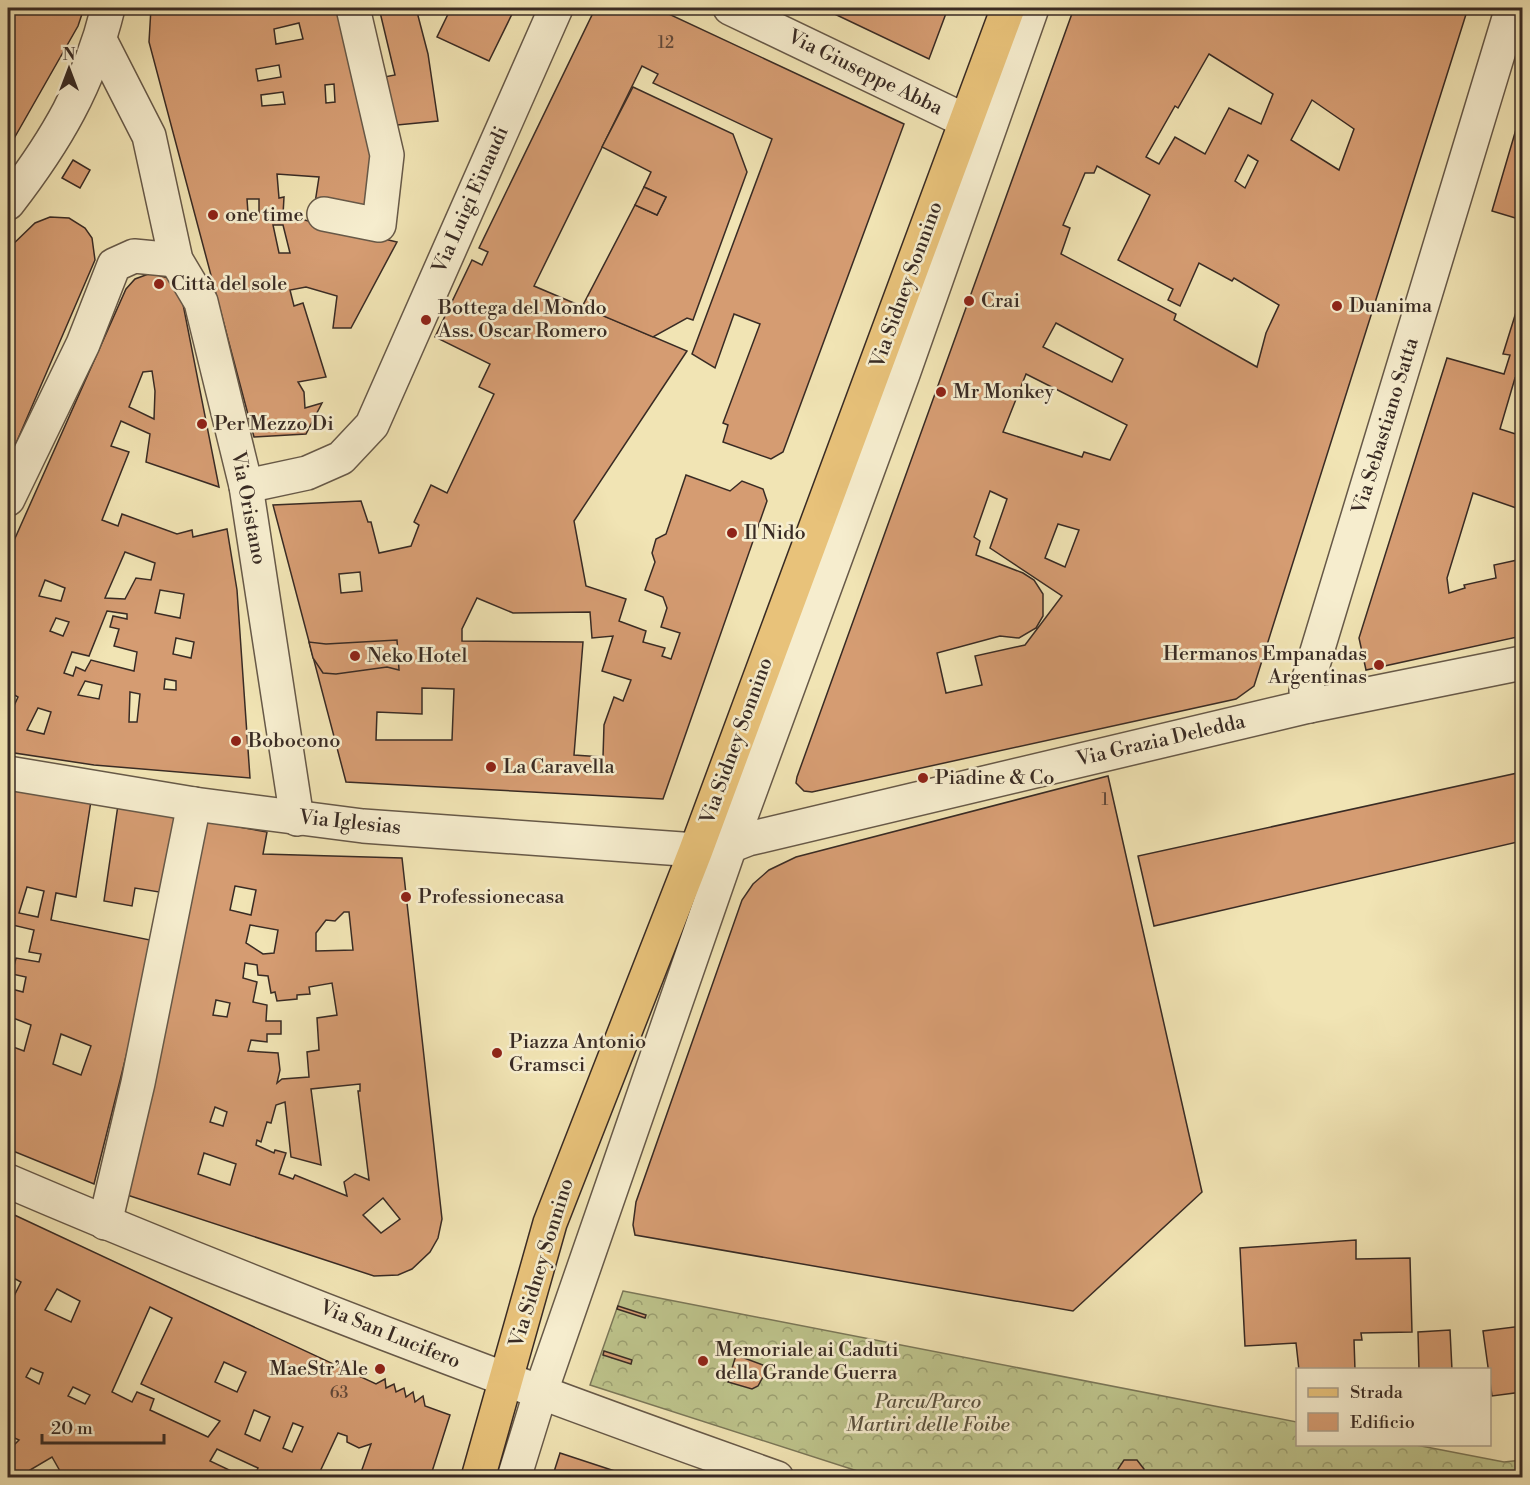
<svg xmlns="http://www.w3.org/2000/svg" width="1530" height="1485" font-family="'Libre Bodoni',serif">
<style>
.forest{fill:url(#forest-crowns);stroke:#7b7758;stroke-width:1.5}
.building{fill:#d59c72;stroke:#392b24;stroke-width:1.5;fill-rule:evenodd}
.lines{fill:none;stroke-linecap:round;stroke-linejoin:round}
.minor-casing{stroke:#675948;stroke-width:36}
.major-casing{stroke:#392b24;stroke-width:36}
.minor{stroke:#f6edce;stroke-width:33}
.major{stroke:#e8c27a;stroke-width:33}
.poi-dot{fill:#8f2418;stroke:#f6edce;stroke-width:2}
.labels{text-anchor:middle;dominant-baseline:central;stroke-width:5;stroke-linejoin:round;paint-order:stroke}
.number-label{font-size:16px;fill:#604738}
.street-label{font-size:20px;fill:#392b24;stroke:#f6edce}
.poi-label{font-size:20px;fill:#392b24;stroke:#f6edce;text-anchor:start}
.park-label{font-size:20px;font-style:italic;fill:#5a513e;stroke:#f6edce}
</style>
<defs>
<pattern id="forest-crowns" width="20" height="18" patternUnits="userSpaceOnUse" patternTransform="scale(1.5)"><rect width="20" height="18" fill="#bdc38b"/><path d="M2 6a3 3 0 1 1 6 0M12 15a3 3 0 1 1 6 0" fill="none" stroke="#9b9f71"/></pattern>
</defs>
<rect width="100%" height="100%" fill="#f1e4b4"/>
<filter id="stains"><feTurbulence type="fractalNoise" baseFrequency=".00333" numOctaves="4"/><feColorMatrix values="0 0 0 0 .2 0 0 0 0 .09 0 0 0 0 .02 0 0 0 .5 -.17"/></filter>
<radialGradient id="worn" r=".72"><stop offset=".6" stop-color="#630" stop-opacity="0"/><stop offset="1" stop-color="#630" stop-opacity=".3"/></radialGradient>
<!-- forest -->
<path class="forest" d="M623 1291 1297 1422 1298 1444 1416 1445 1504 1462 1522 1460V1477H876L590 1385Z"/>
<!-- building -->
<g class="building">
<path d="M8 8H84L78 26 8 149Z"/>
<path d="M151 8H336L380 155 370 215 315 203 319 177 277 174 279 198 284 197 283 215 397 242 351 328H333L337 296 306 287 290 290 294 306 303 303 326 377 298 382 304 392 305 408 322 403 306 434 254 437 149 42ZM299 23 303 39 276 44 274 29ZM279 65 281 77 258 81 256 69ZM334 84 335 102 326 103 325 85ZM283 92 285 104 262 106 261 95ZM247 199H259V213H248ZM273 225H283L290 253H279Z"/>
<path d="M379 8H416L428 54 438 121 387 126 379 78 395 75Z"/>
<path d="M451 8H515L489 61 437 37Z"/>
<path d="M606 8H656L904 124 783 452 771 459 723 442 728 425 723 423 760 324 734 314 715 368 692 354 772 139 653 83 658 74 642 66 534 286 687 351 574 521 586 586 626 599 619 621 646 631 643 642 665 648 662 656 671 659 680 633 661 627 667 608 663 597 645 590 655 562 652 553 656 539 666 534 686 475 730 491 742 481 763 489 767 501 663 799 346 782 273 505 361 501 368 522H371L379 553 411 546 419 525 414 522 431 485 447 493 494 394 479 387 490 364 435 337 472 260 482 265 488 252 479 248 594 11ZM360 572 362 591 341 593 339 574ZM477 598 513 613 590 612 592 638 613 636 602 671 631 680 623 701 614 697 604 725 603 757 574 755 583 642 462 641V629ZM422 688 454 689 452 740H376L377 712 422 714Z"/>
<path d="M822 8H948L929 59Z"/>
<path d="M1074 8H1468L1254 686 1236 699 812 792 804 791 796 783 797 777ZM1209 54 1273 94 1261 124 1229 108 1205 154 1175 137 1159 164 1146 157 1175 106 1178 108ZM1312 100 1354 129 1339 170 1291 140ZM1248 155 1258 161 1245 188 1235 181ZM1097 166 1150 195 1118 260 1173 289 1168 300 1180 306 1199 263 1232 281 1234 278 1279 305 1266 333 1257 367 1174 320 1176 314 1061 254 1070 228 1063 225 1085 173H1094ZM1056 323 1123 359 1112 382 1043 347ZM1026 374 1127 425 1110 460 1084 452 1082 457 1003 432ZM990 491 1007 499 990 548 1062 596 1025 645 975 656 982 685 946 693 937 653 1000 636 1019 638 1036 628 1043 616V594L1034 580 1023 573 976 555 980 541 974 537ZM1058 524 1079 530 1065 567 1045 558Z"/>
<path d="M633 87 733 134 747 172 693 320 687 318 653 337 582 307 635 205 657 215 666 197 644 187 651 172 602 147Z"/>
<path d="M1522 109V220L1492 211Z"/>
<path d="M73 160 90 170 80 188 62 178Z"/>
<path d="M644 187 666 197 657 215 635 205Z"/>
<path d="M50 217 69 218 85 228 92 238 95 260 8 462V249L35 223Z"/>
<path d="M151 273 168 278 182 299 219 487 146 462 150 434 121 421 111 446 129 452 102 520 118 526 122 514 177 534 192 530 193 537 227 529 237 590 250 778 94 765 8 752V711L11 712 18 697 8 691V554L126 289 135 279ZM152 371 155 391 154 419 129 407 143 372ZM125 552 155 563 151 580 136 578 125 599 105 598ZM45 580 65 588 61 601 39 596ZM160 590 184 594 180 618 155 613ZM107 611 127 614V619L113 616 110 627 119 629 114 646 137 652 134 671 91 660 85 671 76 667 73 676 64 673 72 652 89 656ZM56 618 69 622 63 636 50 631ZM176 638 194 642 191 658 173 654ZM165 679 176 681V690L164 689ZM85 681 102 685 99 699 78 695ZM130 692 140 694 137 722H129ZM38 708 51 712 44 734 27 730Z"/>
<path d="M1522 293V380L1515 378 1500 429 1522 436V510L1473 493 1447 578 1449 593 1465 588 1464 585 1496 578 1494 565 1522 559V636L1366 670 1359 638 1447 358 1504 374 1510 355 1503 354Z"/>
<path d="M397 640 399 670 387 667 336 674 323 673 313 658 309 642 326 644Z"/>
<path d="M1522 772V841L1154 926 1138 856Z"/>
<path d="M1108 776 1202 1192 1073 1311 635 1235 633 1225 636 1202 742 900 753 884 769 870 796 857Z"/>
<path d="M8 789 91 801 76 897 56 893 51 920 155 941 94 1184 8 1149V1045L24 1051 31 1025 8 1016V988L23 992 26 977 12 974 16 958 39 962 41 954 29 952 34 930 8 924V867L11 857 8 855ZM27 887 44 891 38 917 19 913ZM61 1034 91 1046 81 1075 53 1064Z"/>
<path d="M118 805 176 814 165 893 135 888 132 906 104 901Z"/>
<path d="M200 820 267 832 263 854 402 858 442 1219 438 1238 430 1252 412 1269 398 1275 374 1276 121 1193 185 932ZM235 886 256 890 251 915 230 910ZM344 912H349L353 950 316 951V933L326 920 335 921ZM250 925 278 930 274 953 263 954 246 943ZM245 963 257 965 258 975 268 976 271 993 275 992 277 1001 297 999V995L310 994 309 987 332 983 337 1015 317 1018 319 1050 307 1052 309 1077 282 1079 277 1083 280 1070 278 1053 248 1051 251 1040 267 1042V1034H281V1021H266L267 1005 253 1002 257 982 243 978ZM216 1000 230 1003 227 1017 213 1015ZM360 1084V1091H358L369 1180 355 1174 344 1182 347 1196 295 1175 293 1179 279 1174 286 1153 275 1150 274 1153 256 1145 257 1140 261 1142 267 1122 271 1123 276 1105 285 1102 291 1157 321 1165 311 1089ZM215 1107 227 1112 223 1126 210 1122ZM204 1153 236 1164 230 1185 198 1174ZM383 1198 400 1219 381 1233 363 1215Z"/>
<path d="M8 1212 376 1384 385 1379 386 1388 394 1384 396 1392 404 1388 406 1397 413 1392 415 1402 423 1396 425 1406 450 1415 430 1478H359L371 1444 359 1448 347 1442V1436L338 1433 317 1478H278L271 1474 269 1478H254L258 1468 217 1449 210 1461 246 1478H64L52 1457 30 1470 35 1478H8V1451L19 1440 8 1435V1378L11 1371 8 1369V1308L21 1282 8 1275ZM57 1289 80 1301 71 1322 45 1310ZM150 1307 172 1318 141 1384 220 1421 208 1437 150 1410 154 1399 137 1392 132 1402 112 1392ZM224 1362 246 1372 237 1392 215 1382ZM31 1368 43 1373 39 1384 26 1377ZM73 1387 90 1395 85 1404 68 1396ZM254 1410 270 1417 260 1441 245 1434ZM293 1423 303 1427 292 1452 283 1448Z"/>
<path d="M1356 1240V1259L1410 1258 1412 1332 1361 1333 1362 1340H1354L1355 1370H1299L1296 1343 1245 1346 1240 1248Z"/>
<path d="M618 1306 646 1315 645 1318 617 1309Z"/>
<path d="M1522 1326V1392L1492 1396 1483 1331Z"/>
<path d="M1450 1330 1452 1370H1419L1418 1332Z"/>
<path d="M604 1351 632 1360 631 1364 603 1355Z"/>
<path d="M736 1355 763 1365 764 1375 758 1386 752 1389 728 1382Z"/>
<path d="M560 1453 636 1478H552Z"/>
<path d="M1124 1460H1137L1144 1469V1478H1117L1118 1469Z"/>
</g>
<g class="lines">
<!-- minor casing -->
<g class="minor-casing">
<g id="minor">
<path d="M730 8 968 122"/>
<path d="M100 40 149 136 176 260 201 302 246 486 297 819"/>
<path d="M8 203C56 141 89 85 108 8"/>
<path d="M324 214 379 225 387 155 353 8"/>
<path d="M246 486 307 473 341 458 372 425 556 8"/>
<path d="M8 499 83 344 114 265 134 256 176 260"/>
<path d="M1309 706 1306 691 1309 678 1512 8"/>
<path d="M8 773 194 804 363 826 696 850 730 846 748 839 1309 706 1522 663"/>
<path d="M8 1181C260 1289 518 1386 777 1478"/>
<path d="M105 1223 138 1083 194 804"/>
<path d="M514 1478 540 1394 730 846 903 374 1032 8"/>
</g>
</g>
<!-- major casing -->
<g class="major-casing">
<path id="major" d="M478 1478 550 1223 696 850 1008 8"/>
</g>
<!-- minor -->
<use href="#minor" class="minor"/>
<!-- major -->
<use href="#major" class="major"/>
</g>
<!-- markers -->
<g class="poi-dot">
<circle cx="213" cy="215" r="6"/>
<circle cx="159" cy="284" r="6"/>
<circle cx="969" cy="301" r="6"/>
<circle cx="1337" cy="306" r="6"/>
<circle cx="426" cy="320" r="6"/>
<circle cx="941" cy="392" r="6"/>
<circle cx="202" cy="424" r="6"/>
<circle cx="732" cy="533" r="6"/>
<circle cx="355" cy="656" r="6"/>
<circle cx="1379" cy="665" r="6"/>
<circle cx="236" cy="741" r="6"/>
<circle cx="491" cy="767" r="6"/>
<circle cx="923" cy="778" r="6"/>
<circle cx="406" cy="897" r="6"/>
<circle cx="497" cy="1053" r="6"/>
<circle cx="703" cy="1361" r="6"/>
<circle cx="380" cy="1369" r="6"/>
</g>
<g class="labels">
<!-- number labels -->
<g class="number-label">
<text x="666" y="43">12</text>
<text x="1105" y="800">1</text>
<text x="339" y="1393">63</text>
</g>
<!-- street labels -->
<g class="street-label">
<text transform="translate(865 73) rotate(26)">Via Giuseppe Abba</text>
<text transform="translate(471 200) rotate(-66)">Via Luigi Einaudi</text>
<text transform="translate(907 285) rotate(-70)">Via Sidney Sonnino</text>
<text transform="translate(1386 426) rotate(-73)">Via Sebastiano Satta</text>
<text transform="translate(248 508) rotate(79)">Via Oristano</text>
<text transform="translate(737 741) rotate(-70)">Via Sidney Sonnino</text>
<text transform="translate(1161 741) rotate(-13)">Via Grazia Deledda</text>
<text transform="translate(350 823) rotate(6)">Via Iglesias</text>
<text transform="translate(542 1263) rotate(-73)">Via Sidney Sonnino</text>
<text transform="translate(390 1335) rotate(22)">Via San Lucifero</text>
</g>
<!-- poi labels -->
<g class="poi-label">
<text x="225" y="215">one time</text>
<text x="171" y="284">Città del sole</text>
<text x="981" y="301">Crai</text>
<text x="1349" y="306">Duanima</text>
<text x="438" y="308">Bottega del Mondo<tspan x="438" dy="23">Ass. Oscar Romero</tspan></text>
<text x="953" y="392">Mr Monkey</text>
<text x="214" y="424">Per Mezzo Di</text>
<text x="744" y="533">Il Nido</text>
<text x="1367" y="654" text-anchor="end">Hermanos Empanadas<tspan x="1367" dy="23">Argentinas</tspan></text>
<text x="367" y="656">Neko Hotel</text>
<text x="248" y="741">Bobocono</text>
<text x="503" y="767">La Caravella</text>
<text x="935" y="778">Piadine &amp; Co</text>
<text x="418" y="897">Professionecasa</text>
<text x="509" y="1042">Piazza Antonio<tspan x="509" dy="23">Gramsci</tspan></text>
<text x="715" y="1350">Memoriale ai Caduti<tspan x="715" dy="23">della Grande Guerra</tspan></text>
<text x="368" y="1369" text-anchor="end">MaeStr’Ale</text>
</g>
<!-- park labels -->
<g class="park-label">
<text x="928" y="1402">Parcu/Parco<tspan x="928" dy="23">Martiri delle Foibe</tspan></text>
</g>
</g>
<!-- margin -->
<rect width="1530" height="1485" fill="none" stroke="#f1e4b4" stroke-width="30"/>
<rect x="9" y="9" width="1512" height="1467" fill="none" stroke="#392b24" stroke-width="3"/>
<rect x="15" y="15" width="1500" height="1455" fill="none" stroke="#392b24" stroke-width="1.5"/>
<!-- legend -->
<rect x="1296" y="1368" width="195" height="78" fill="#f6edce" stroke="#aa9f8a" stroke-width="1.5"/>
<rect x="1308" y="1388" width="30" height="9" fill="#e8c27a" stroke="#aa9f8a" stroke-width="1.5"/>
<text x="1350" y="1398" font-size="18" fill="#392b24">Strada</text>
<rect x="1308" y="1413" width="30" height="18" fill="#d59c72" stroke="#aa9f8a" stroke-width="1.5"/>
<text x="1350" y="1428" font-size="18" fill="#392b24">Edificio</text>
<!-- north arrow -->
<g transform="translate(69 69)" stroke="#f6edce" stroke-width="4.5" paint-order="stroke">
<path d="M0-4.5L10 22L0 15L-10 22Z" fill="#392b24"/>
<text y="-9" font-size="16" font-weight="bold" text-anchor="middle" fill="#392b24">N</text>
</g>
<!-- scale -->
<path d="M42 1434v9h122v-9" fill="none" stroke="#392b24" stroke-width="3"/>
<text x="51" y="1434" font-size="18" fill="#392b24" stroke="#f6edce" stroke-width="4.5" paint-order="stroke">20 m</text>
<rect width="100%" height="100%" filter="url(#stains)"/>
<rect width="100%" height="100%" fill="url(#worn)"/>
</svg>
